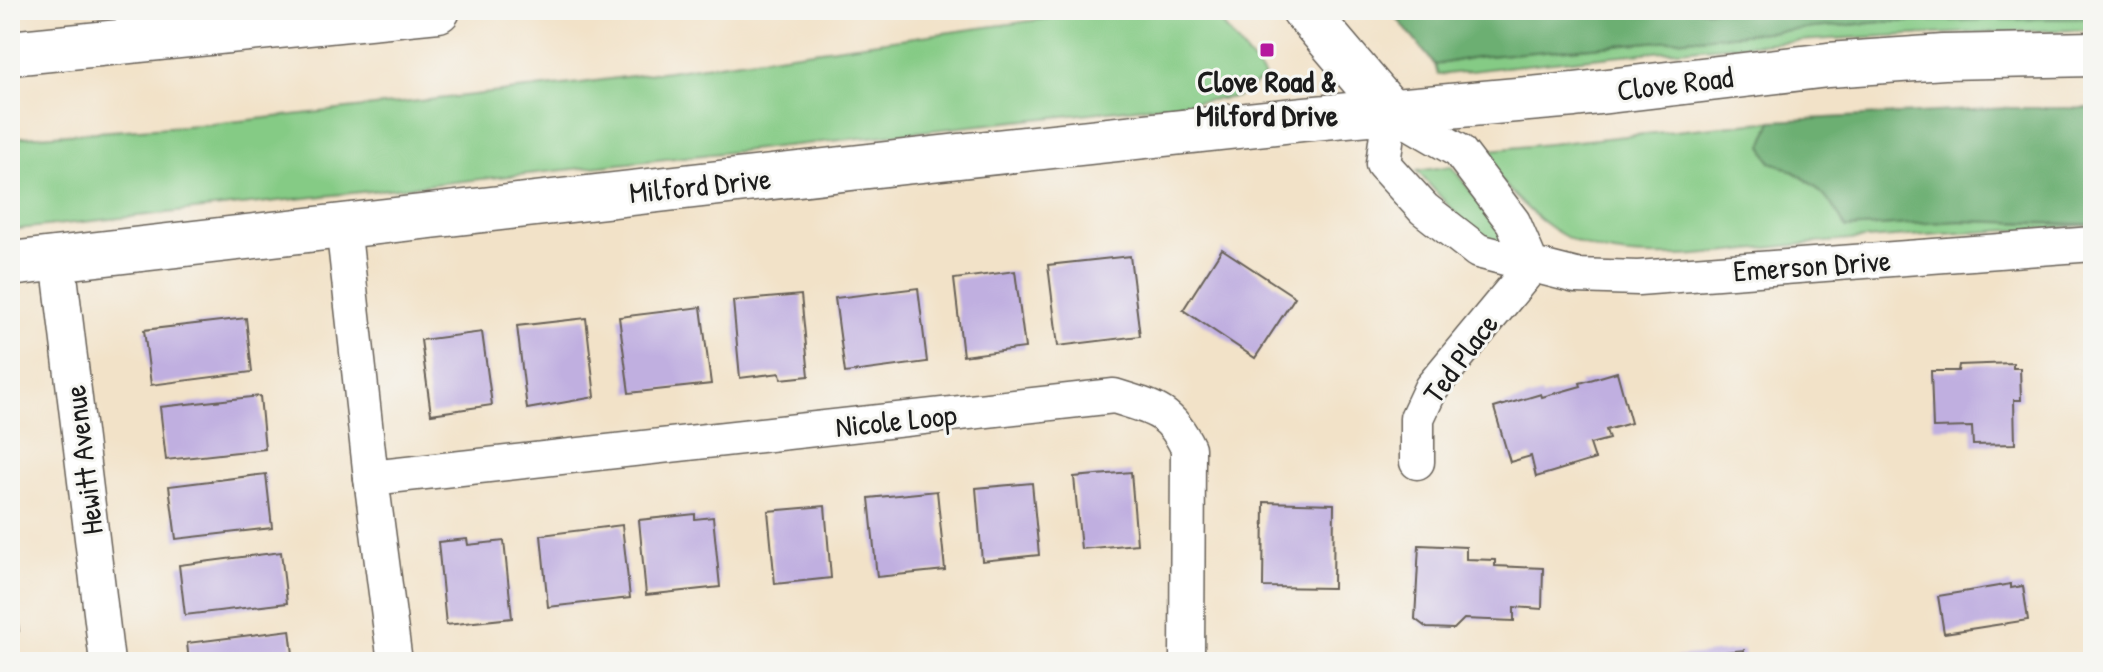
<svg xmlns="http://www.w3.org/2000/svg" width="2103" height="672" font-family="'Patrick Hand',sans-serif">
<style>
.green{fill:#85cb85;stroke:#507450;stroke-width:2}
.forest{fill:#6caf72;stroke:#446647;stroke-width:2}
.building{fill:#c0afe0}
.lines{fill:none;stroke-linecap:round;stroke-linejoin:round}
.street-casing{stroke:#676158;stroke-width:37}
.secondary-casing{stroke:#676158;stroke-width:47}
.primary-casing{stroke:#676158;stroke-width:47}
.highway-casing{stroke:#676158;stroke-width:47}
.street{stroke:#fff;stroke-width:34}
.secondary{stroke:#fff;stroke-width:44}
.primary{stroke:#fff;stroke-width:44}
.highway{stroke:#fff;stroke-width:44}
.poi-dot{fill:#b5179e;stroke:#f6f6f2;stroke-width:3}
.labels{text-anchor:middle;dominant-baseline:central;stroke-width:6;stroke-linejoin:round;paint-order:stroke}
.poi-label{font-size:30px;font-weight:bold;fill:#1c1c1c;stroke:#f6f6f2}
.street-label{font-size:30px;fill:#1c1c1c;stroke:#f6f6f2}
</style>
<rect width="100%" height="100%" fill="#f6f6f2"/>
<filter id="ink" filterUnits="userSpaceOnUse"><feTurbulence type="fractalNoise" baseFrequency=".0125" numOctaves="2"/><feDisplacementMap in="SourceGraphic" scale="16" xChannelSelector="R" yChannelSelector="G"/><feConvolveMatrix kernelMatrix="1 2 1 2 8 2 1 2 1" color-interpolation-filters="sRGB"/></filter>
<filter id="wash" filterUnits="userSpaceOnUse"><feTurbulence type="fractalNoise" baseFrequency=".006" numOctaves="4" result="noise"/><feDisplacementMap in="SourceGraphic" scale="32" xChannelSelector="R" yChannelSelector="G"/><feGaussianBlur stdDeviation="1.8" result="paint"/><feColorMatrix in="noise" values="0 0 0 0 0 0 0 0 0 0 0 0 0 0 0 0 0 1.4 0 .05"/><feComposite in="paint" operator="in"/></filter>
<g filter="url(#wash)">
<rect width="100%" height="100%" fill="#f2e2c8"/>
<!-- green -->
<g class="green">
<path d="M1110 10H1211L1265 77 1238 97 10 230V138L212 124 581 83Z"/>
<path d="M2093 18V30C1874 32 1656 48 1438 75L1435 65 1476 57 1883 22Z"/>
<path d="M1772 121 1762 146 1771 162C1807 175 1829 195 1846 228L1960 221 2093 225C2004 232 1915 234 1826 242 1761 247 1679 263 1614 253 1568 246 1534 219 1504 184 1498 176 1490 169 1487 160L1491 150Z"/>
<path d="M1451 166 1504 234 1502 241 1493 244 1467 226 1417 171Z"/>
</g>
<!-- forest -->
<g class="forest">
<path d="M1390 10H2093V18L1883 22 1476 57 1435 65Z"/>
<path d="M2008 108H2093V224L1960 221 1846 228C1829 195 1807 174 1771 162L1762 146 1772 121Z"/>
</g>
<g id="blocks">
<!-- building -->
<g class="building">
<path d="M1222 249 1295 297 1255 358 1183 310Z"/>
<path d="M1130 256 1140 336 1058 346 1048 265Z"/>
<path d="M1015 271 1025 348 963 356 954 279Z"/>
<path d="M918 288 927 362 845 373 835 298Z"/>
<path d="M801 295 809 376 781 379 780 373 740 378 733 301Z"/>
<path d="M701 307 711 384 629 393 619 317Z"/>
<path d="M246 318 252 372 151 385 144 330Z"/>
<path d="M586 318 595 397 527 409 517 326Z"/>
<path d="M482 332 492 405 431 414 421 340Z"/>
<path d="M2013 363V368H2020L2021 400H2014L2015 444 1973 445 1972 427 1933 428 1931 371H1958L1959 365Z"/>
<path d="M1617 372 1631 423 1606 430 1609 439 1590 444 1595 459 1536 477 1531 456 1510 462 1494 408 1541 394 1542 397 1581 386 1580 383Z"/>
<path d="M260 396 265 449 166 460 160 407Z"/>
<path d="M1131 472 1137 544 1081 549 1074 477Z"/>
<path d="M266 474 272 528 176 539 169 486Z"/>
<path d="M1032 483 1039 555 982 561 976 488Z"/>
<path d="M937 491 945 570 877 577 869 498Z"/>
<path d="M1264 502 1334 504 1333 588 1263 587Z"/>
<path d="M825 506 831 578 775 584 768 511Z"/>
<path d="M695 514V519L713 517 720 587 646 595 639 520Z"/>
<path d="M622 525 630 598 548 607 541 535Z"/>
<path d="M467 539 468 545 504 541 512 618 446 625 438 542Z"/>
<path d="M1419 545 1466 547V559L1495 560V566L1543 568 1542 609 1514 607V621L1464 619 1454 629 1427 628 1415 619Z"/>
<path d="M281 552 287 603 185 615 179 565Z"/>
<path d="M13 582 19 631 10 632V583Z"/>
<path d="M2011 584V588L2023 586 2028 620 1944 633 1938 596Z"/>
<path d="M290 630 294 662H189L187 643Z"/>
<path d="M1744 650 1745 662H1667L1666 658Z"/>
</g>
</g>
</g>
<g filter="url(#ink)">
<use href="#blocks" fill-opacity="0" stroke="#676158" stroke-width="2"/>
<g class="lines">
<!-- street casing -->
<g class="street-casing">
<g id="street">
<path d="M343 225 371 478"/>
<path d="M58 259 107 662"/>
<path d="M1532 266 1513 222 1459 151 1390 111 1383 164 1424 209 1478 251 1576 276 1638 278 2093 244"/>
<path d="M1417 462V418L1431 388 1532 266"/>
<path d="M395 662 371 478 1114 396C1153 408 1170 410 1188 448L1187 662"/>
</g>
</g>
<!-- secondary casing -->
<g class="secondary-casing">
<path id="secondary" d="M1304 10 1390 111"/>
</g>
<!-- primary casing -->
<g class="primary-casing">
<path id="primary" d="M10 264 904 162 1303 119 1574 95 1828 65 1944 57 2093 54"/>
</g>
<!-- highway casing -->
<g class="highway-casing">
<path id="highway" d="M10 53 438 10"/>
</g>
<!-- street -->
<use href="#street" class="street"/>
<!-- secondary -->
<use href="#secondary" class="secondary"/>
<!-- primary -->
<use href="#primary" class="primary"/>
<!-- highway -->
<use href="#highway" class="highway"/>
</g>
</g>
<!-- markers -->
<rect class="poi-dot" x="1259" y="42" width="16" height="16" rx="4"/>
<g class="labels">
<!-- poi labels -->
<g class="poi-label">
<text x="1267" y="81">Clove Road &amp;<tspan x="1267" dy="34">Milford Drive</tspan></text>
</g>
<!-- street labels -->
<g class="street-label">
<text transform="translate(1675 83) rotate(-7)">Clove Road</text>
<text transform="translate(700 185) rotate(-6)">Milford Drive</text>
<text transform="translate(1812 265) rotate(-4)">Emerson Drive</text>
<text transform="translate(1460 358) rotate(-53)">Ted Place</text>
<text transform="translate(896 420) rotate(-6)">Nicole Loop</text>
<text transform="translate(83 460) rotate(-97)">Hewitt Avenue</text>
</g>
</g>
<!-- margin -->
<rect width="2103" height="672" fill="none" stroke="#f6f6f2" stroke-width="40"/>
</svg>
